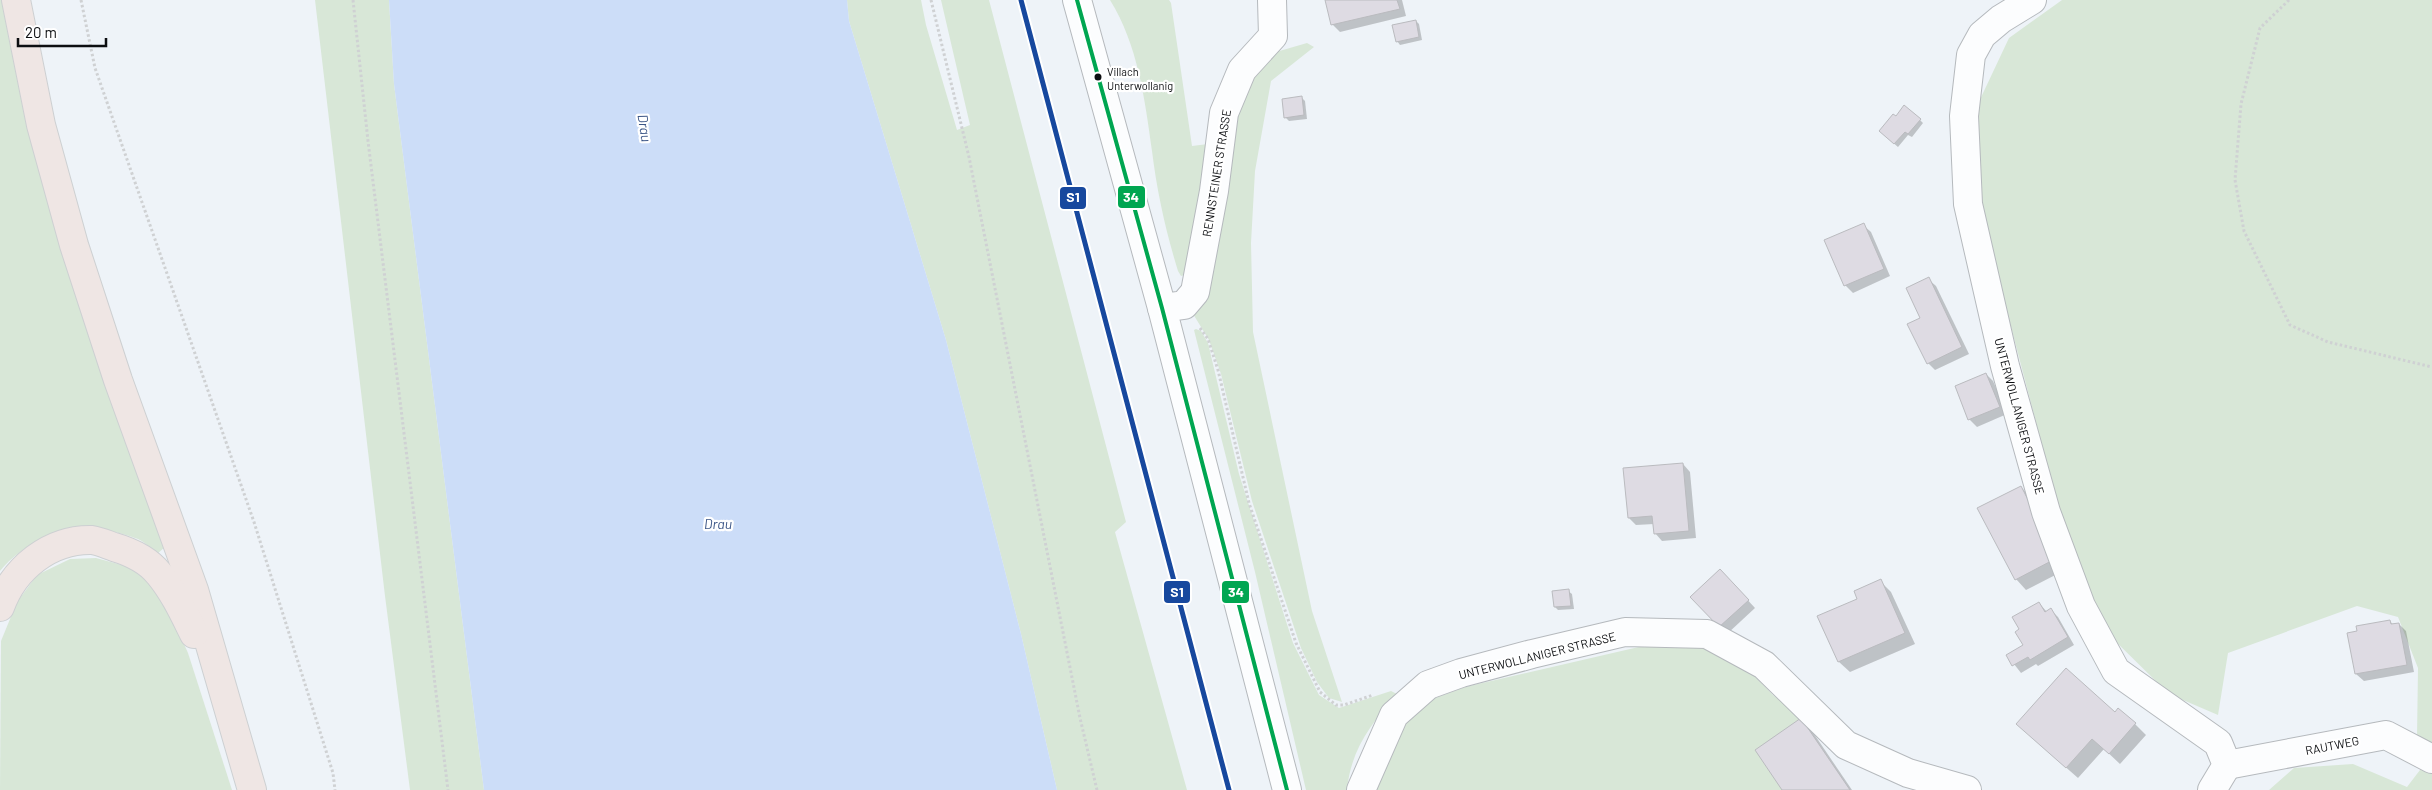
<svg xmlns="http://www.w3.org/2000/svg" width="2432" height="790" font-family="Barlow,sans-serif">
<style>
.green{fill:#d8e7d7}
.water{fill:#ccddf8}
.shadow{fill:#0003}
.building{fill:#dedbe3;stroke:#babbbf}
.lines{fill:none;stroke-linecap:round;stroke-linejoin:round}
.street-casing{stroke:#b5b9bd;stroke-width:30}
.secondary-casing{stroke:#b5b9bd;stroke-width:30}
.primary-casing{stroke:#cdd0d2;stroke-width:30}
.path{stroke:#cfd1d3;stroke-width:3;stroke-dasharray:2.5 2.5;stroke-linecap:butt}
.street{stroke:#fcfdfe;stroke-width:28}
.secondary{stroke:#fcfdfe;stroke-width:28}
.primary{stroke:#efe6e4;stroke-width:28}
.bus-1-casing{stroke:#fff;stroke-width:8}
.bus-1{stroke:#00a651;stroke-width:4}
.rail-1-casing{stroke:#fff;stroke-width:9}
.rail-1{stroke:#17489e;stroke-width:5}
.bus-dot{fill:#0c0e11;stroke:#fff;stroke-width:2}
.labels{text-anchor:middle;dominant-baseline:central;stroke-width:4.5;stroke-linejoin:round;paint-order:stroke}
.bus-label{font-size:11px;fill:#0c0e11;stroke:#fff;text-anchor:start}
.street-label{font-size:12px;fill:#0c0e11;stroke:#fff}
.water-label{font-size:14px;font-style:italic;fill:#3c5687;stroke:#fff}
.line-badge{stroke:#fff;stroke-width:2}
.badge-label{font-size:14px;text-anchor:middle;font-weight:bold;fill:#fff}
</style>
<rect width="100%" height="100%" fill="#eef3f8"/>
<!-- green -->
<g class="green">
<path d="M0 0H4L165 547 157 554C150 548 143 540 135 538 87 519 33 531 0 571Z"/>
<path d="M315 0H389L394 84 484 790H410L385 596Z"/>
<path d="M847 0H921L926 25 957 130 970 125 941 0H989L1126 522 1115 532 1187 790H1057L1021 634 946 340 849 21Z"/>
<path d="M1110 0H1169L1171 3 1192 146 1208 144 1188 274 1181 276 1178 271C1166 232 1157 192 1152 151 1145 100 1138 45 1110 0Z"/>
<path d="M2062 0H2432V750L2417 737 2418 668 2398 617 2357 606 2228 653 2218 715 2169 694 2108 634 2065 533 1981 212 1976 108 2009 38Z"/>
<path d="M1307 43 1314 47 1271 81 1255 171 1251 243 1253 332 1312 611 1342 702 1329 698 1317 682 1301 648 1252 501 1221 374 1209 340 1190 309 1241 84 1276 52Z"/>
<path d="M1196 329 1201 331 1208 343 1239 474 1293 643 1319 695 1339 708 1391 691 1397 694C1371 724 1351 749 1347 790H1306L1255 572 1194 330Z"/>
<path d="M96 558 129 567 150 583 164 599 188 653 232 790H0L1 641 17 602 37 575 70 559Z"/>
<path d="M1666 643 1705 648 1745 666 1773 695 1801 718 1782 790H1374L1396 729 1430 700 1465 687 1643 646Z"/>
<path d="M2353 764 2407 787 2420 770 2432 771V790H2269L2294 768Z"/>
</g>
<!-- water -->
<path class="water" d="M389 0H847L849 21 946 340 1021 634 1057 790H484L394 84Z"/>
<!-- shadow -->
<g class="shadow">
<path d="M1327 0H1402L1406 16 1340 32 1332 24Z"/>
<path d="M1416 21 1419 24 1422 40 1400 45 1397 41Z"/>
<path d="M1302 98 1305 101 1307 119 1289 121 1285 117Z"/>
<path d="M1920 120 1923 123 1912 137 1908 135 1898 147 1884 135Z"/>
<path d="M1863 225 1871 232 1890 276 1853 293 1845 285Z"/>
<path d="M1928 279 1936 286 1969 354 1935 370 1928 363 1921 319Z"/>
<path d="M1986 374 1993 381 2007 414 1977 427 1969 419Z"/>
<path d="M1683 464 1690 472 1696 538 1662 541 1655 533 1654 524 1636 525 1629 518Z"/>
<path d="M2021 487 2031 498 2065 570 2026 590 2016 579Z"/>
<path d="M1720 570 1755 608 1727 634 1691 597Z"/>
<path d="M1880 581 1891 592 1915 644 1850 672 1839 662 1859 599Z"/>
<path d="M1568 591 1572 594 1574 609 1558 610 1555 607Z"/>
<path d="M2039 603 2047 612 2051 610 2058 617 2074 645 2038 666 2036 664 2021 673 2007 655 2025 645Z"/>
<path d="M2390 621 2393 625 2399 624 2406 631 2414 672 2364 681 2356 674Z"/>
<path d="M2115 714 2135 724 2146 735 2120 764 2104 749 2078 778 2029 735Z"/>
<path d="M1801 720 1812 731 1852 790H1784Z"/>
</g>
<!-- building -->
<g class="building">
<path d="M1325 0H1397L1400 9 1331 25Z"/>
<path d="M1416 20 1419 37 1396 42 1392 25Z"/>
<path d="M1302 96 1304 115 1284 118 1282 99Z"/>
<path d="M1904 105 1921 119 1908 134 1905 132 1894 144 1879 131 1893 114 1896 116Z"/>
<path d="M1864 223 1884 269 1844 286 1824 240Z"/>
<path d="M1929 277 1962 347 1927 364 1907 324 1920 318 1906 288Z"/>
<path d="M1986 373 2000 407 1968 420 1955 386Z"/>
<path d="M1683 463 1689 531 1654 534 1652 516 1628 518 1623 468Z"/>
<path d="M2021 486 2050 543 2055 559 2015 580 1977 508Z"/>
<path d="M1720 569 1749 600 1719 627 1690 597Z"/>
<path d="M1881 579 1905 633 1838 662 1817 616 1857 599 1854 591Z"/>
<path d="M1569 589 1571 606 1554 607 1552 591Z"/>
<path d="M2039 602 2045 612 2051 608 2068 637 2030 660 2028 657 2012 666 2006 655 2023 645 2015 632 2019 629 2012 617Z"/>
<path d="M2390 620 2391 624 2399 623 2407 665 2355 674 2347 633 2357 631 2356 626Z"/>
<path d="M2066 668 2115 712 2118 708 2136 723 2109 754 2092 739 2066 768 2016 724Z"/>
<path d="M1801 718 1850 790H1782L1755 750Z"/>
</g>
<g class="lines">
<!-- street casing -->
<g class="street-casing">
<g id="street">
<path d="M2032 0 2001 19 1982 35 1971 55 1964 116 1968 204 2005 366 2046 512 2081 606 2116 671 2218 743 2227 765 2212 790"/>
<path d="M1162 308 1184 305 1195 292 1214 191 1224 113 1242 70 1273 36 1272 0"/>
<path d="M2227 765 2386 735 2432 759"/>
<path d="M1361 790 1394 715 1428 685 1461 673 1532 654 1625 632 1707 634 1764 665 1846 745 1908 773 1967 790"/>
</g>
</g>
<!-- secondary casing -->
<g class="secondary-casing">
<path id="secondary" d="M1077 0 1162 308 1287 790"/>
</g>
<!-- primary casing -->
<g class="primary-casing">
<g id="primary">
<path d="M16 0 41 125 74 245 118 380 194 590 252 790"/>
<path d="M0 607C14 568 50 539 92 540 99 541 108 545 114 547 131 552 148 560 159 574 174 592 184 614 194 634"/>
</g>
</g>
<!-- path -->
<g class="path">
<path d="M81 0 95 68 254 522 333 773 335 790"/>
<path d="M353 0 368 141 448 790"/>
<path d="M931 0 969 157 1080 718 1097 790"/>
<path d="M2289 0 2260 28 2241 104 2235 180 2244 231 2290 325 2328 342 2432 367"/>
<path d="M1200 328 1208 339 1218 370 1249 503 1296 643 1320 692 1336 705H1344L1373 695"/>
</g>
<!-- street -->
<use href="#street" class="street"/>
<!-- secondary -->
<use href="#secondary" class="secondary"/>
<!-- primary -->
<use href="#primary" class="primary"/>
<!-- bus-1 casing -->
<g class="bus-1-casing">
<path id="bus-1" d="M1077 0 1162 308 1287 790"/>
</g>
<!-- bus-1 -->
<use href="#bus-1" class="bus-1"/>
<!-- rail-1 casing -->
<g class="rail-1-casing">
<path id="rail-1" d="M1021 0 1229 790"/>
</g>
<!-- rail-1 -->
<use href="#rail-1" class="rail-1"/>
</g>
<!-- markers -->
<circle class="bus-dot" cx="1098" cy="77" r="4.5"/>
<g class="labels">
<!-- bus labels -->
<g class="bus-label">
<text x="1107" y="71">Villach<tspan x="1107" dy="14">Unterwollanig</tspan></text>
</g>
<!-- street labels -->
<g class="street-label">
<text transform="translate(1216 173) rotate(-81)">RENNSTEINER STRASSE</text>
<text transform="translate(2020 416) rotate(75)">UNTERWOLLANIGER STRASSE</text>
<text transform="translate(1537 655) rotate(-14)">UNTERWOLLANIGER STRASSE</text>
<text transform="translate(2332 745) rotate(-11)">RAUTWEG</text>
</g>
<!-- water labels -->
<g class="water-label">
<text transform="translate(645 128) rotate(82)">Drau</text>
<text x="718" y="523">Drau</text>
</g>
</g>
<g class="line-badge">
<rect x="1117" y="185" width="29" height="24" rx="5" fill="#00a651"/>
<rect x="1059" y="186" width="28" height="24" rx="5" fill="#17489e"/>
<rect x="1221" y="580" width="29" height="24" rx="5" fill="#00a651"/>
<rect x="1163" y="580" width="28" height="24" rx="5" fill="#17489e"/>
</g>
<g class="badge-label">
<text x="1131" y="202">34</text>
<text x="1073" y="202">S1</text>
<text x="1236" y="597">34</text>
<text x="1177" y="597">S1</text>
</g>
<!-- scale -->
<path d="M18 38v8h88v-8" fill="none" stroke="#0c0e11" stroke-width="2.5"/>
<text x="25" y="38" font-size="15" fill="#0c0e11" stroke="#ffffff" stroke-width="4" paint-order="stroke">20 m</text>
</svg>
